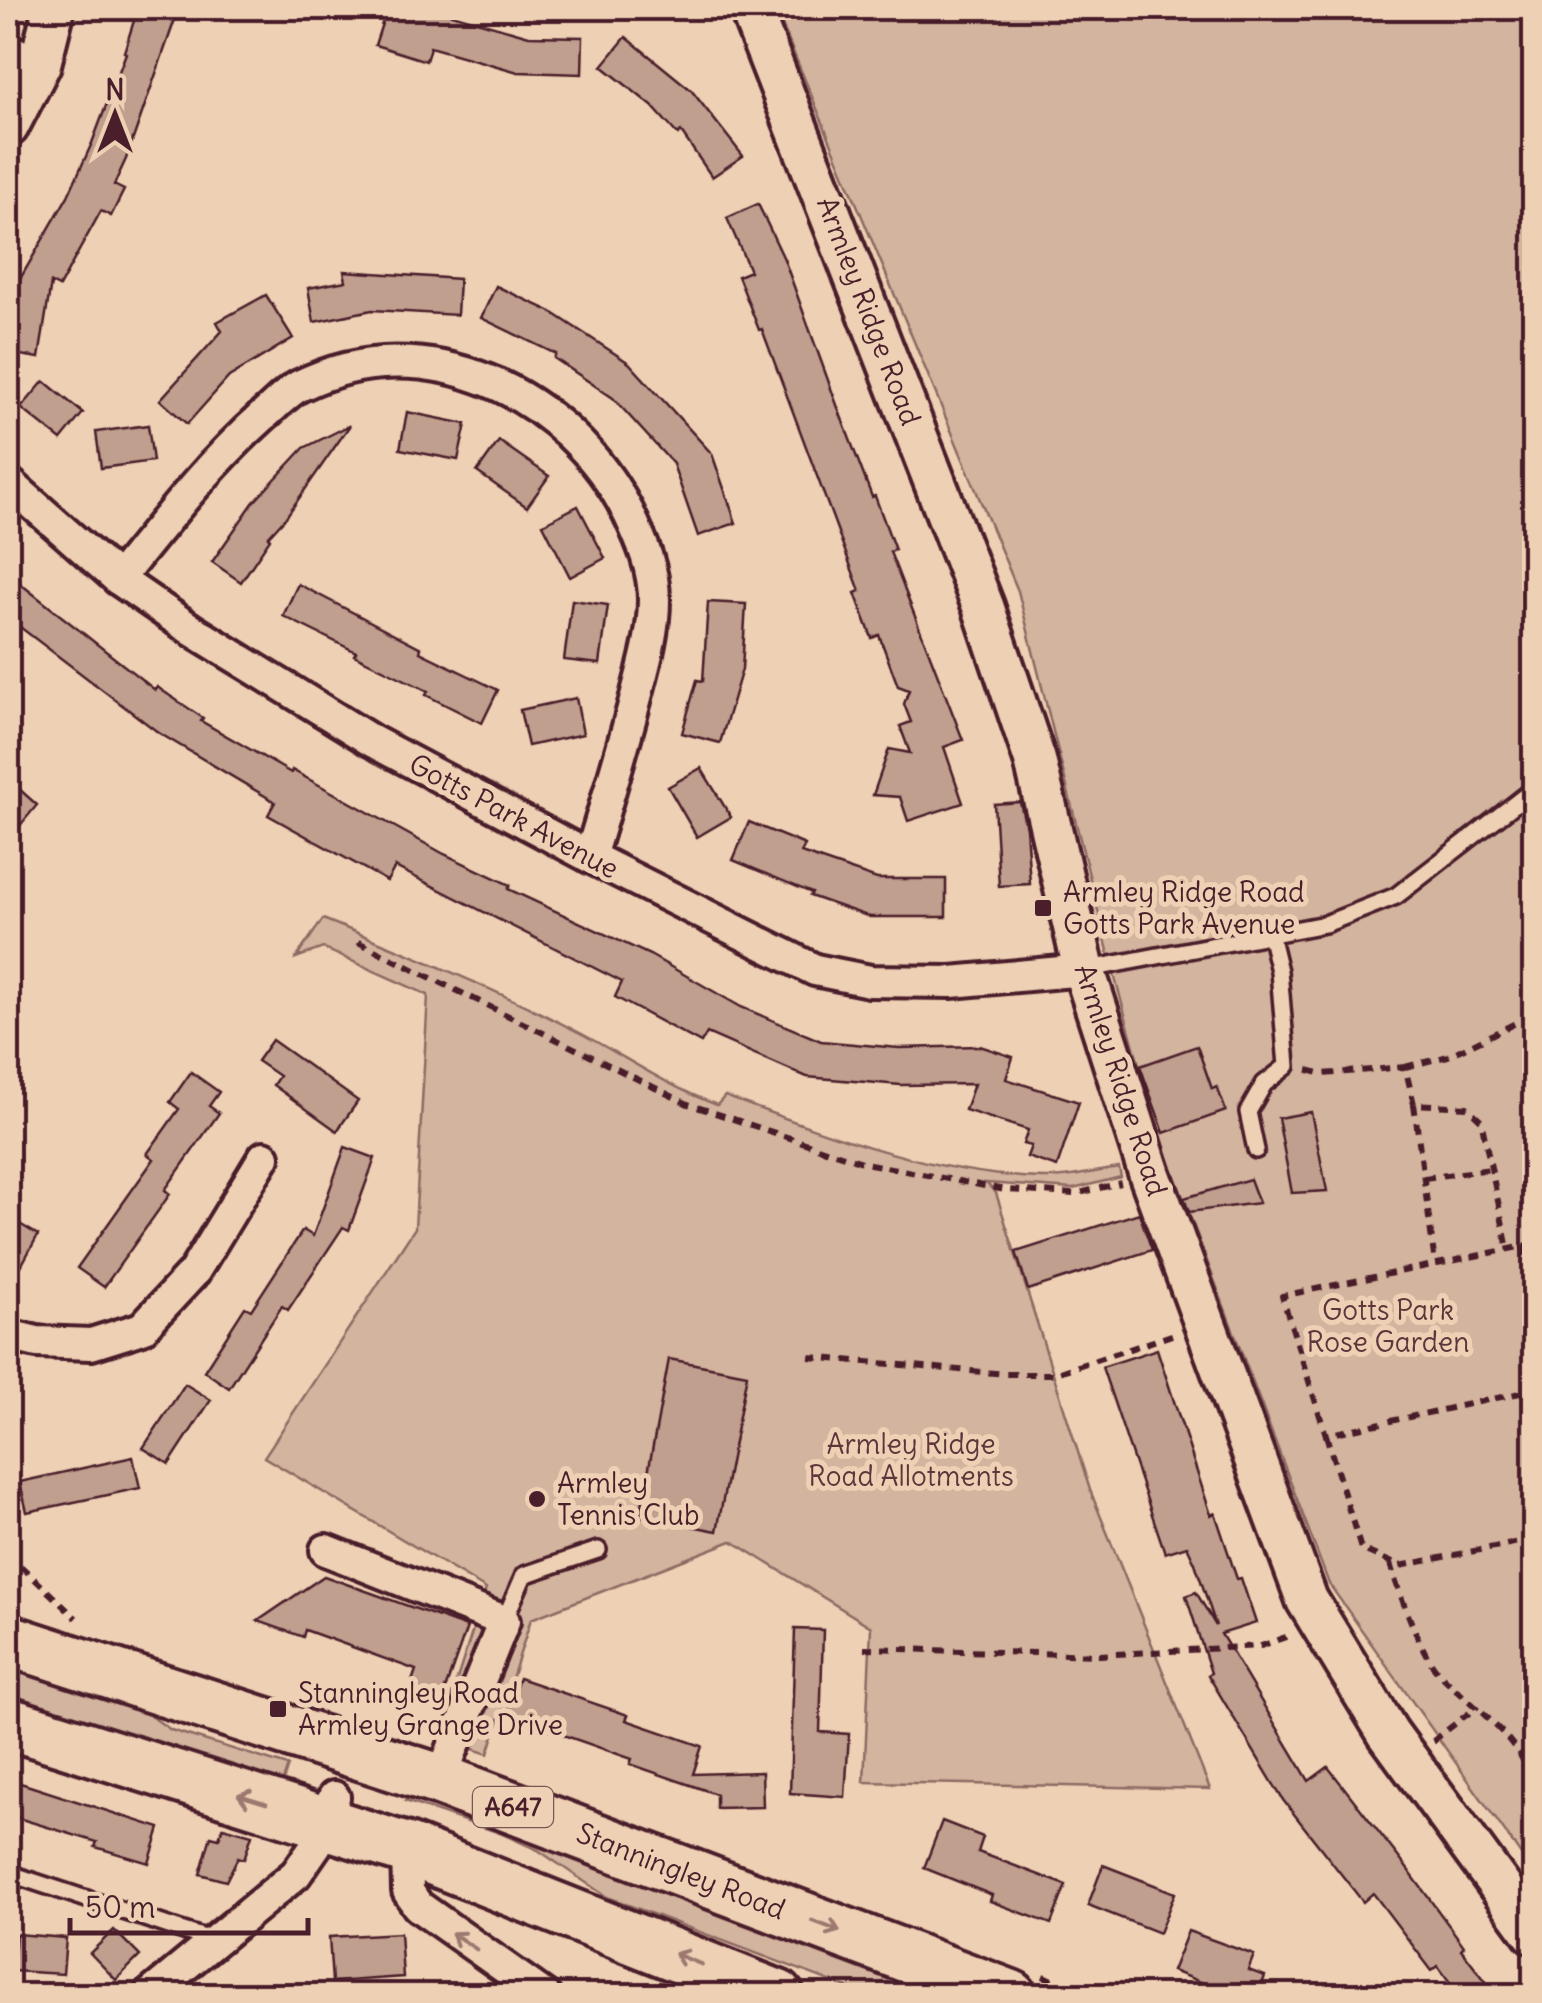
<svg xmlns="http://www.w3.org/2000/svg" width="1542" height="2003" font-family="Delius,sans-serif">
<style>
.green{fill:#d3b49e;stroke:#8e6a64;stroke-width:2.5}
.building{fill:#c09f8e;stroke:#4a1f2b;stroke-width:2.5}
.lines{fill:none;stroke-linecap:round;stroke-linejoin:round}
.service-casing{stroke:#4a1f2b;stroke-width:22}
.minor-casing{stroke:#4a1f2b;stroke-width:38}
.tertiary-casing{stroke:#4a1f2b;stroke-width:48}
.primary-casing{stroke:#4a1f2b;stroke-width:58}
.path{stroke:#4a1f2b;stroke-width:6;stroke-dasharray:10 8;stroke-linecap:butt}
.service{stroke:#eed1b4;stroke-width:15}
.minor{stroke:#eed1b4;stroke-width:30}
.tertiary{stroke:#eed1b4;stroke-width:40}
.primary{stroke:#eed1b4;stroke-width:50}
.oneway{stroke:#9c7870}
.poi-dot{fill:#4a1f2b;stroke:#eed1b4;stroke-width:4}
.labels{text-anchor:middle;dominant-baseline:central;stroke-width:10;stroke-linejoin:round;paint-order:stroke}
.shield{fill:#eed1b4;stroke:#7b5454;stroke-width:2.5}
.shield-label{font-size:25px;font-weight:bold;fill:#4a1f2b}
.street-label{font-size:28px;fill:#4a1f2b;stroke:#eed1b4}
.poi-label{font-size:28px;fill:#4a1f2b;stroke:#eed1b4;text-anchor:start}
.park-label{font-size:28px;fill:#5f353c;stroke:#eed1b4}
</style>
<rect width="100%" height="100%" fill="#eed1b4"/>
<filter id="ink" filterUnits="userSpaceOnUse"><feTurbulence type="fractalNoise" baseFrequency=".01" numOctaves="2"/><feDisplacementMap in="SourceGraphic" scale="20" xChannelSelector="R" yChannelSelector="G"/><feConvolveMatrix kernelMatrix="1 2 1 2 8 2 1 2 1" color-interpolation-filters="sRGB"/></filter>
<g filter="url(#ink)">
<!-- green -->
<g class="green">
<path d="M775 8H1534V1873L1329 1584 1156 1126 1113 971 1018 591Z"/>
<path d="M323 919C410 954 498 990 582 1034 627 1058 669 1087 717 1105L725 1096C827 1134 932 1175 1043 1178 1067 1179 1094 1171 1119 1168L1121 1177 1073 1189 986 1183 996 1193 1090 1490 1210 1789 864 1782 871 1627 732 1541 531 1619 488 1754 438 1738 486 1589 264 1457 415 1228 428 995 323 948 296 958Z"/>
<path d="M8 1659 118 1693 171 1730 288 1766 283 1781 8 1697Z"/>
<path d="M410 1787 963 1995H867L607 1897 538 1850 500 1833 405 1801Z"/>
</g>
<!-- building -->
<g class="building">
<path d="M138 8H179L126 159 114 185 124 190 111 216 101 211 59 287 51 283 39 358 8 353 9 298 68 196 92 143 126 53 124 52Z"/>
<path d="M387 8H431L529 36 583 37 582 74 518 72 430 47 426 61 375 45Z"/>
<path d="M626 37 691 90 743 156 712 177 681 132 678 135 652 106 602 66Z"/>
<path d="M758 204 784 259 841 416 872 497 875 496 895 550 890 552 963 740 944 747 963 803 908 821 900 797 873 795 889 749 910 753 900 726 911 722 904 704 909 690 898 686 879 635 872 638 855 593 860 591 762 329 759 330 738 276 750 271 727 218Z"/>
<path d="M344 271 459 279 457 315 372 310 314 322 308 288 346 281Z"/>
<path d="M496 286 550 311 629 363 712 454 736 523 698 536 673 464 613 398 554 358 556 354 481 318Z"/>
<path d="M266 295 293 338 229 377 187 424 160 400 222 331 217 322Z"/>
<path d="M44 381 83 413 61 440 21 408Z"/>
<path d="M407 412 466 424 458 460 400 449Z"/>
<path d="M148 425 153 461 101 468 96 432Z"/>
<path d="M350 425 286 517 268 537 270 539 241 582 212 562 253 503 304 448Z"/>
<path d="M499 441 549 476 527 507 477 472Z"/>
<path d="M578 506 605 558 570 577 543 524Z"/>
<path d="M8 574 155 690 157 687 203 718 201 721 291 773 292 770 444 854 510 885 508 889 650 955 741 1007 821 1041 899 1048 980 1046 1013 1057 1006 1079 1079 1102 1057 1167 1027 1157 1031 1146 1023 1144 1028 1130 965 1110 974 1084 901 1085 807 1077 707 1033 701 1043 615 997 622 982 395 867 387 881 268 815 275 802 159 733 8 618Z"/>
<path d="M298 584 421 648 420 652 498 690 482 723 426 695 428 691 354 655 356 652 283 616Z"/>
<path d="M572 600 608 605 600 664 564 660Z"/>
<path d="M708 602 746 604 742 669 720 743 682 733 697 680 703 681Z"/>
<path d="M576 698 583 734 528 746 520 710Z"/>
<path d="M701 768 731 817 697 837 668 787Z"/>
<path d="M8 779 37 805 8 840Z"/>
<path d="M1020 802 1026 828 1030 884 999 886 994 804Z"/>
<path d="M749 822 805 845 801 853 877 879H946V917H870L810 896 812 893 733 860Z"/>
<path d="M272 1040 358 1101 337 1131 273 1085 279 1076 257 1061Z"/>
<path d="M1197 1046 1212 1089 1217 1087 1226 1111 1164 1133 1140 1066Z"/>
<path d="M191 1072 219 1092 209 1106 219 1113 165 1190 170 1194 104 1287 77 1268 154 1159 147 1154 179 1109 170 1102Z"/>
<path d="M1311 1112 1327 1191 1292 1193 1278 1118Z"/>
<path d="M345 1147 375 1158 349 1230 343 1227 288 1310 282 1306 229 1388 204 1371 245 1307 251 1310 303 1230 313 1236Z"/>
<path d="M1250 1179 1259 1203 1189 1212 1184 1198Z"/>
<path d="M1139 1213 1152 1250 1028 1290 1016 1252Z"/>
<path d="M8 1217 38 1235 8 1290Z"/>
<path d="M1157 1349 1211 1515 1215 1513 1237 1579 1241 1578 1256 1623 1221 1634 1309 1781 1328 1767 1406 1867 1464 1946 1461 1949 1497 1996H1460L1438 1966 1432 1971 1373 1893 1363 1902 1283 1800 1208 1675 1211 1673 1186 1596 1196 1592 1216 1626 1195 1563 1187 1546 1165 1553 1102 1367Z"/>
<path d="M669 1359 747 1374 717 1531 640 1516Z"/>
<path d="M185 1384 211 1400 169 1464 143 1448Z"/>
<path d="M133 1457 140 1488 27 1512 20 1482Z"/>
<path d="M324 1576 467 1627 442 1698 410 1687 416 1670 305 1630 303 1637 258 1621Z"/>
<path d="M795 1629 823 1630 820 1732 849 1734 845 1797 790 1793Z"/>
<path d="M519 1678 628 1715 626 1720 702 1746 693 1774 762 1772 763 1807 716 1808V1794L630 1764 632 1759 506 1715Z"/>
<path d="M8 1779 160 1828 149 1863 95 1847 97 1842 8 1815Z"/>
<path d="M942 1821 983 1837 978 1852 1066 1885 1051 1924 990 1901 992 1895 924 1868Z"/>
<path d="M223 1827 252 1835 244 1859 238 1857 226 1881 200 1874 211 1836 219 1838Z"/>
<path d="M1103 1865 1175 1893 1159 1933 1088 1905Z"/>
<path d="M114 1930 140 1956 116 1980 90 1953Z"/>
<path d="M1188 1931 1254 1955 1248 1970 1265 1976 1258 1996H1237L1172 1971Z"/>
<path d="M400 1933 403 1977 332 1982 329 1937Z"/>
<path d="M16 1934 66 1938 63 1974 13 1971Z"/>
</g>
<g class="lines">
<!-- service casing -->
<g class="service-casing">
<g id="service">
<path d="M1084 970 1325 924 1396 896 1534 789"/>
<path d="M1256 1150 1248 1112 1264 1084 1287 1066 1279 971 1270 934"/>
<path d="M504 1621 524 1575 598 1550"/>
<path d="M8 1873 214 1941"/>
</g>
</g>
<!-- minor casing -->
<g class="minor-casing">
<g id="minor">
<path d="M8 49 40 64"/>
<path d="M8 482 118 579 192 630 372 741 590 857 815 970 870 981 951 982 1084 970"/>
<path d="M118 579C164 522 209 464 264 415 275 406 286 393 299 386 425 323 569 393 629 514 642 542 654 569 654 600 654 632 644 666 636 697 622 751 606 804 590 857"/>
<path d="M8 1335 37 1342 91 1344 142 1328 194 1272 264 1157"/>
<path d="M326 1550 504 1621 440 1780"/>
<path d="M407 1849 408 1891 418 1906 545 1996"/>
<path d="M148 1996 296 1874 316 1845 334 1797"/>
</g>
</g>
<!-- tertiary casing -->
<g class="tertiary-casing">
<g id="tertiary">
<path d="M750 8 983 606 1035 760 1084 970 1150 1175 1307 1600 1388 1733 1534 1933"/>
<path d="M8 126 40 64 54 8"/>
</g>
</g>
<!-- primary casing -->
<g class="primary-casing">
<g id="primary">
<path d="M8 1640 440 1780 1011 1996"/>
<path d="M8 1723 407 1849 778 1996"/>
</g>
</g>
<!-- path -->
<g class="path">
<path d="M358 942 688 1104 865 1163 1005 1190 1075 1194 1121 1183"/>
<path d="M1405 1067 1448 1056 1534 1014"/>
<path d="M1308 1070 1323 1074 1405 1067 1414 1104 1467 1107 1481 1120 1508 1249"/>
<path d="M1414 1104 1435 1264"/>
<path d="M1424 1178 1491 1169"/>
<path d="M1534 1244 1282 1296 1326 1435 1534 1390"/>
<path d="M1523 1246 1534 1289"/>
<path d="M809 1357 1006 1374H1053L1175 1334"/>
<path d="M1326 1435 1361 1549 1400 1566 1534 1539"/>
<path d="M8 1554 76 1618"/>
<path d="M1390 1563C1396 1586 1422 1655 1437 1671 1473 1709 1513 1730 1534 1782"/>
<path d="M864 1648 1100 1655 1261 1646 1291 1635"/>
<path d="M1433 1741 1478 1706"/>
<path d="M1043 1976 1094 1996"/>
</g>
<!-- service -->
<use href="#service" class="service"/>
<!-- minor -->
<use href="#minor" class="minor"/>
<!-- tertiary -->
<use href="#tertiary" class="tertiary"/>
<!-- primary -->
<use href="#primary" class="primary"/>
</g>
<!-- one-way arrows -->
<defs><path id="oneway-shaft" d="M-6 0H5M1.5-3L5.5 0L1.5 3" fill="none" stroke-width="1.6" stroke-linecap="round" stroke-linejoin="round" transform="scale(2.5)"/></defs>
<g class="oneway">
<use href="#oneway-shaft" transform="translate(252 1799) rotate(-163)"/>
<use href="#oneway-shaft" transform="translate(826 1926) rotate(21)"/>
<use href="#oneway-shaft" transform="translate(464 1941) rotate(-146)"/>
<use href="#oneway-shaft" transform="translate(688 1959) rotate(-158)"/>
</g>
</g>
<!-- markers -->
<g class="poi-dot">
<rect x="1033" y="898" width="20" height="20" rx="5"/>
<circle cx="537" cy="1499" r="10"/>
<rect x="268" y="1699" width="20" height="20" rx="5"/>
</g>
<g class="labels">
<!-- shield labels -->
<rect class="shield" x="473" y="1787" width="80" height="40" rx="8"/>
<g class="shield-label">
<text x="513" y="1807">A647</text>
</g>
<!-- street labels -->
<g class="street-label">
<text transform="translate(869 311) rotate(69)">Armley Ridge Road</text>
<text transform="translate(514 816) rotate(28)">Gotts Park Avenue</text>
<text transform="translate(1121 1080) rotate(72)">Armley Ridge Road</text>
<text transform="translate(681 1871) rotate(21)">Stanningley Road</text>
</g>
<!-- poi labels -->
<g class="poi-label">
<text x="1063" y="892">Armley Ridge Road<tspan x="1063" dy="32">Gotts Park Avenue</tspan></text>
<text x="557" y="1483">Armley<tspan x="557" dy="32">Tennis Club</tspan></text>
<text x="298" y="1693">Stanningley Road<tspan x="298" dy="32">Armley Grange Drive</tspan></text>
</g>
<!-- park labels -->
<g class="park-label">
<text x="1388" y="1310">Gotts Park<tspan x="1388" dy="32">Rose Garden</tspan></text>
<text x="911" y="1444">Armley Ridge<tspan x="911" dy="32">Road Allotments</tspan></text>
</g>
</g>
<!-- margin -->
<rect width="1542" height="2003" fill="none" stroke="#eed1b4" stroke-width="40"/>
<rect x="20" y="20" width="1502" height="1963" fill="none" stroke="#4a1f2b" stroke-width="4" filter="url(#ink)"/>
<!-- north arrow -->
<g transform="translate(115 115)" stroke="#eed1b4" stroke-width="8" paint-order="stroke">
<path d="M0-8L18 38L0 25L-18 38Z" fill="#4a1f2b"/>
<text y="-15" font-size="28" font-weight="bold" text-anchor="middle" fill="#4a1f2b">N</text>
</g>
<!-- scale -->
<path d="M70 1918v15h238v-15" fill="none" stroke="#4a1f2b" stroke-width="5"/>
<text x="85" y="1918" font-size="30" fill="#4a1f2b" stroke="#eed1b4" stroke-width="8" paint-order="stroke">50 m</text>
</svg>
